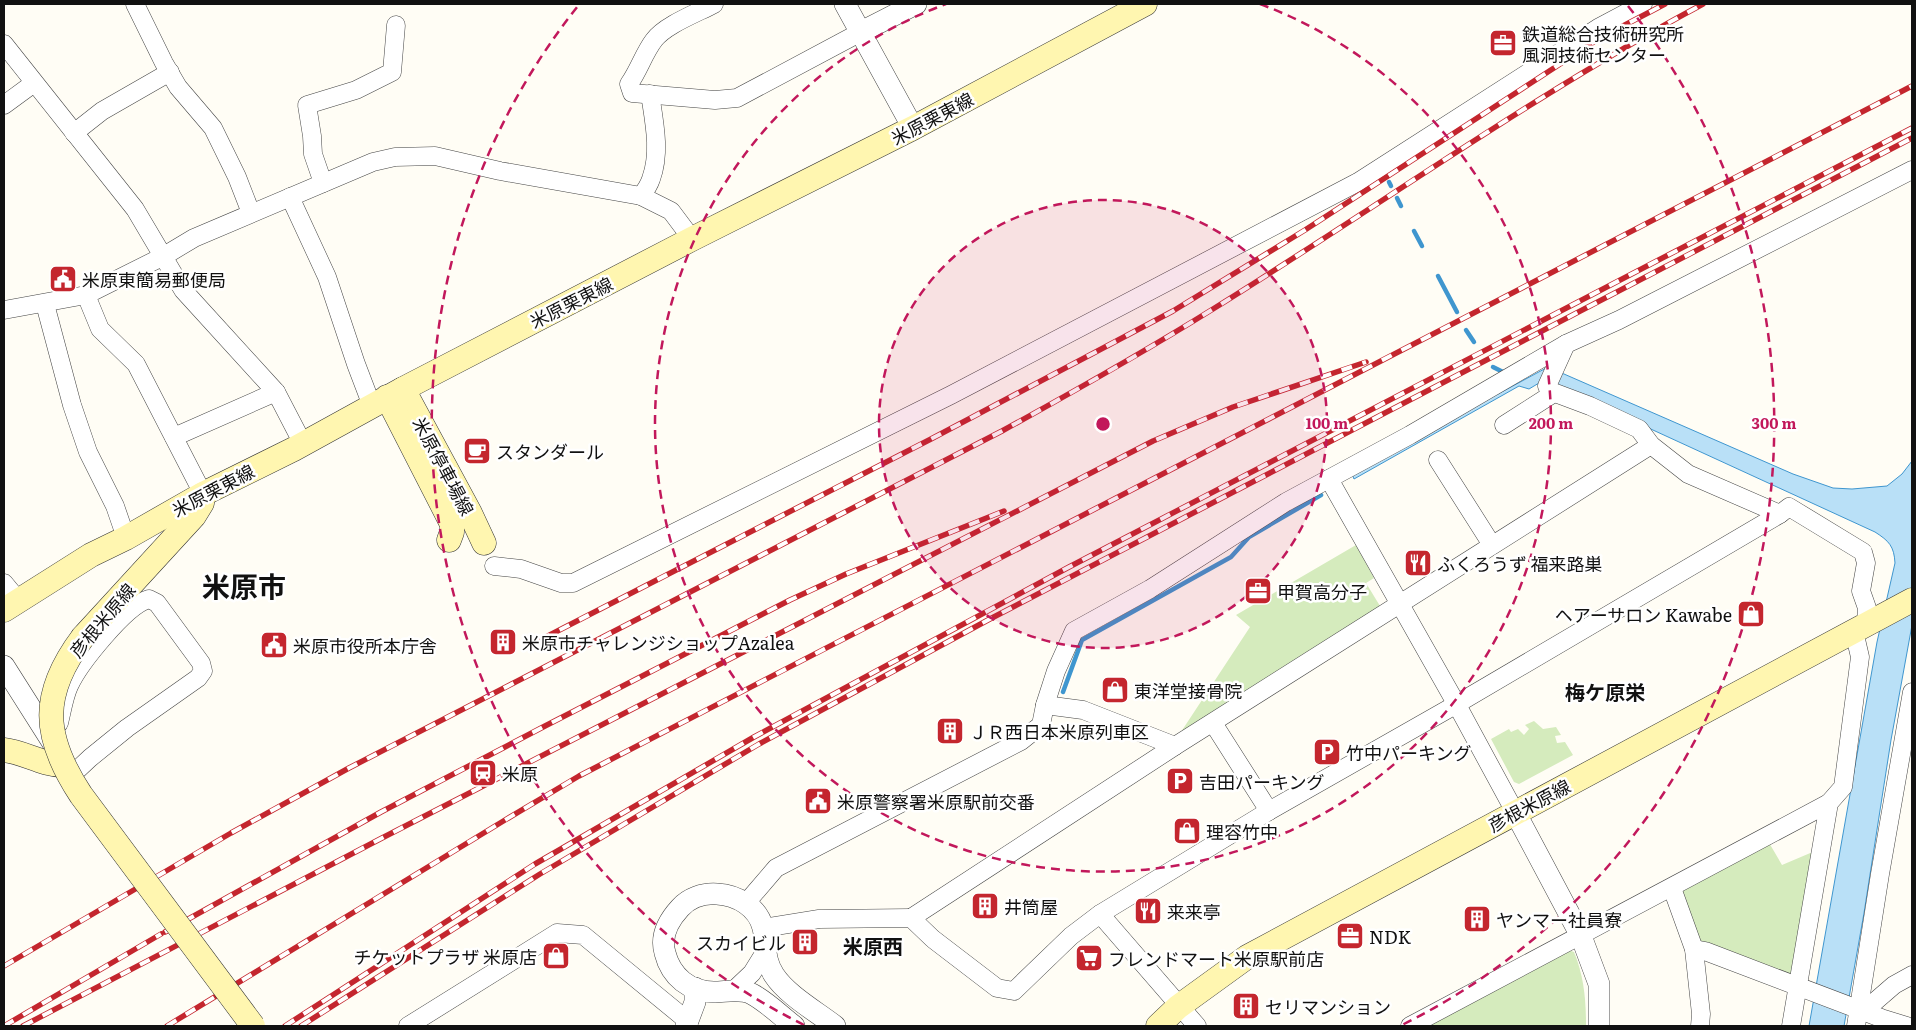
<svg xmlns="http://www.w3.org/2000/svg" width="1916" height="1030" font-family="Literata,'Noto Sans JP',serif">
<style>
.green{fill:#d5ebbd}
.water{fill:#b9e0f7;stroke:#3f96cf}
.lines{fill:none;stroke-linecap:round;stroke-linejoin:round}
.stream{stroke:#3f96cf;stroke-width:4.5}
.minor-casing{stroke:#444;stroke-width:19}
.tertiary-casing{stroke:#444;stroke-width:22}
.secondary-casing{stroke:#333;stroke-width:25}
.minor{stroke:#fff;stroke-width:18}
.tertiary{stroke:#fff;stroke-width:21}
.secondary{stroke:#fff6b0;stroke-width:24}
.rail-casing{stroke:#c4262e;stroke-width:5.5}
.rail{stroke:#fff;stroke-width:4;stroke-dasharray:11;stroke-linecap:butt}
.secondary-bridge-casing{stroke:#333;stroke-width:25;stroke-linecap:butt}
.secondary-bridge{stroke:#fff6b0;stroke-width:24}
.ring{fill:none;stroke:#c2185b;stroke-width:2.5;stroke-dasharray:9 6}
.labels{text-anchor:middle;dominant-baseline:central;stroke-width:5;stroke-linejoin:round;paint-order:stroke}
.poi-label{font-size:18px;fill:#111;stroke:#fff;text-anchor:start}
.street-label{font-size:18px;fill:#111;stroke:#fff}
.quarter-label{font-size:20px;font-weight:bold;fill:#111;stroke:#fff}
.town-label{font-size:28px;font-weight:bold;fill:#111;stroke:#fff}
.centre{fill:#c2185b;stroke:#fff;stroke-width:2.5}
.ring-label{font-size:15px;text-anchor:middle;font-weight:bold;fill:#c2185b;stroke:#fff;stroke-width:5;stroke-linejoin:round;paint-order:stroke}
</style>
<rect width="100%" height="100%" fill="#fffdf5"/>
<!-- green -->
<g class="green">
<path d="M1356 545 1374 578 1366 583 1380 606 1177 738 1250 627 1236 615Z"/>
<path d="M1534 721 1543 729 1556 727 1561 735 1555 736 1557 743 1565 742 1573 755 1519 784 1514 782 1491 739 1509 729 1511 732 1518 729 1524 735 1529 729 1525 725Z"/>
<path d="M1768 841 1782 865 1815 851 1792 977 1702 945 1681 893 1683 887Z"/>
<path d="M1568 950 1574 952C1584 976 1586 1000 1586 1026H1423Z"/>
</g>
<!-- water -->
<path class="water" d="M1548 367 1793 474 1833 488 1852 489 1887 486 1902 474 1912 461V625L1891 740 1864 913 1844 1026H1809L1877 642 1895 563C1894 546 1889 541 1875 532L1544 380 1529 389 1519 386 1354 479 1352 474 1493 394H1498Z"/>
<g class="lines">
<!-- stream -->
<g class="stream">
<path d="M1389 182 1391 186"/>
<path d="M1397 198 1401 206"/>
<path d="M1414 231 1422 246"/>
<path d="M1438 276 1457 312"/>
<path d="M1466 330 1474 342"/>
<path d="M1493 367 1503 372"/>
<path d="M1063 692 1082 640 1231 557 1249 537 1321 495"/>
</g>
<!-- minor casing -->
<g class="minor-casing">
<g id="minor">
<path d="M135 4 164 63 178 87 213 128 237 177 251 213"/>
<path d="M714 4C697 13 665 25 654 40 644 53 639 70 629 84L632 93 715 100 737 98 859 33"/>
<path d="M4 44 135 209 183 290 276 392 303 444"/>
<path d="M4 105 34 83"/>
<path d="M74 133 102 111 170 72"/>
<path d="M323 183 313 154 312 136 307 105 356 90 392 72 396 25"/>
<path d="M641 196C645 191 649 185 651 179 661 152 654 121 650 94"/>
<path d="M290 197 327 277 356 364 372 406"/>
<path d="M86 295 100 329 136 364 203 494"/>
<path d="M45 304 72 405 88 452 115 506 126 538"/>
<path d="M4 310 86 295 164 256 194 238 373 162 395 157 435 156 500 171 641 196 671 211 692 239"/>
<path d="M1566 344 1547 386 1550 391 1590 406 1639 429 1651 445 1688 474 1780 514 1789 507 1863 552 1866 563 1861 591 1867 608 1866 625"/>
<path d="M1504 425 1554 393"/>
<path d="M174 437 276 392"/>
<path d="M1438 460 1492 545"/>
<path d="M1329 479 1457 705 1515 812"/>
<path d="M494 566 521 569 561 583H573L951 395 1358 182 1598 28 1643 4"/>
<path d="M4 583 18 600"/>
<path d="M1045 705 1083 710 1175 746 1651 445"/>
<path d="M59 723C62 711 64 697 69 686 79 664 126 605 149 599L157 603 201 663 203 671 198 678 127 728 90 758 74 773"/>
<path d="M1213 723 1269 811"/>
<path d="M1672 888 1694 949 1701 1014 1700 1026"/>
<path d="M746 903 776 868 1021 741 1041 725 1045 705 1056 671 1074 631 1150 589 1286 502 1410 435 1566 344 1619 320 1912 170"/>
<path d="M1100 914 1269 811 1450 708 1780 514"/>
<path d="M911 918 1175 746"/>
<path d="M763 928 819 919 911 918 933 939 997 988 1014 991 1071 936 1100 914 1197 1026"/>
<path d="M1694 949 1705 951 1881 1018 1907 1026"/>
<path d="M733 991 752 973 765 952"/>
<path d="M1864 1011 1894 985 1912 975"/>
<path d="M408 1026 557 933 583 935 689 1022"/>
<path d="M1410 1026 1829 803"/>
<path d="M1791 1026 1829 803 1843 787 1860 657 1854 631"/>
<path d="M1856 1026 1880 874 1912 692"/>
</g>
</g>
<!-- tertiary casing -->
<g class="tertiary-casing">
<g id="tertiary">
<path d="M845 4 913 128"/>
<path d="M859 33 916 4"/>
<path d="M4 666 56 748"/>
<path d="M1515 812 1581 936 1599 984V1026"/>
<path d="M686 1026 695 1002V988"/>
<path d="M794 1026C781 1016 767 1002 752 994 741 988 726 992 714 992 690 992 671 977 665 953 660 936 668 921 680 908 689 898 703 893 717 894 737 895 758 907 763 928 767 945 763 958 774 975 787 995 817 1012 835 1026"/>
</g>
</g>
<!-- secondary casing -->
<g class="secondary-casing">
<g id="secondary">
<path d="M403 389 470 513 484 543"/>
<path d="M387 397 452 524V532L449 540"/>
<path d="M4 610 91 555 126 538 203 494 294 449 403 389 692 239 913 128 1145 4"/>
<path d="M83 637 194 516 202 503 203 494"/>
<path d="M4 750C24 752 42 765 63 765"/>
<path d="M1158 1026 1178 1007 1247 957 1912 600"/>
</g>
</g>
<!-- minor -->
<use href="#minor" class="minor"/>
<!-- tertiary -->
<use href="#tertiary" class="tertiary"/>
<!-- secondary -->
<use href="#secondary" class="secondary"/>
<!-- rail casing -->
<g class="rail-casing">
<g id="rail">
<path d="M540 640 931 439 1173 311 1305 230 1600 38 1665 4"/>
<path d="M165 932 381 812 545 726 790 600 846 574 1004 511"/>
<path d="M4 966 231 833 349 768 1002 431C1073 392 1144 352 1213 309 1376 208 1533 95 1703 4"/>
<path d="M4 1026 161 934"/>
<path d="M23 1026 382 838 1153 441 1233 407 1366 362"/>
<path d="M167 1026 505 820 579 776 1912 86"/>
<path d="M285 1026 535 864 754 737 1069 567 1912 128"/>
<path d="M301 1026 540 874 759 744 988 620 1912 138"/>
</g>
</g>
<!-- rail -->
<use href="#rail" class="rail"/>
<!-- secondary-bridge casing -->
<g class="secondary-bridge-casing">
<path id="secondary-bridge" d="M83 637C40 694 42 736 81 795L253 1026"/>
</g>
<!-- secondary-bridge -->
<use href="#secondary-bridge" class="secondary-bridge"/>
</g>
<!-- distance rings -->
<circle cx="1103" cy="424" r="224" fill="#c2185b" fill-opacity=".12"/>
<g class="ring">
<circle cx="1103" cy="424" r="224"/>
<path d="M1260 4A448 448 0 1 1 946 4"/>
<path d="M804 1025A671 671 0 0 1 578 6M1628 6A671 671 0 0 1 1402 1025"/>
</g>
<!-- icons -->
<defs>
<g id="office-square" transform="scale(1.4375)"><rect x="-9" y="-9" width="18" height="18" rx="4" fill="#c4262e" stroke="#fff"/><path d="M-6-3h4V-5.5h4V-3h4V5H-6ZM-1-4.5V-3h2v-1.5ZM-6 0V1H6V0Z" fill="#fff"/></g>
<g id="civic-square" transform="scale(1.4375)"><rect x="-9" y="-9" width="18" height="18" rx="4" fill="#c4262e" stroke="#fff"/><path d="M-.6-6.5H3V-4.5H.6V-3L4-1V1h2V6H-6V1h2V-1L-.6-3ZM-1.2 2.5V6h2.4V2.5Z" fill="#fff"/></g>
<g id="cafe-square" transform="scale(1.4375)"><rect x="-9" y="-9" width="18" height="18" rx="4" fill="#c4262e" stroke="#fff"/><path d="M-5.5-4.5H6V0H3Q3 3.5 0 3.5H-2.5Q-5.5 3.5-5.5 0ZM3-3.2v2h1.7v-2ZM-6 4.5H4V6H-6Z" fill="#fff"/></g>
<g id="restaurant-square" transform="scale(1.4375)"><rect x="-9" y="-9" width="18" height="18" rx="4" fill="#c4262e" stroke="#fff"/><path d="M-5-6h1v4h1v-4h1v4h1v-4h1v5L-1.5 .5V6h-2V.5L-5-1ZM5-6V6H3V1.5H1.5Q1.5-4 5-6Z" fill="#fff"/></g>
<g id="shop-square" transform="scale(1.4375)"><rect x="-9" y="-9" width="18" height="18" rx="4" fill="#c4262e" stroke="#fff"/><path d="M-5-2.5h2.3a2.7 3.5 0 0 1 5.4 0H5L5.5 6h-11ZM-1.5-2.5h3a1.5 2.3 0 0 0-3 0Z" fill="#fff"/></g>
<g id="building-square" transform="scale(1.4375)"><rect x="-9" y="-9" width="18" height="18" rx="4" fill="#c4262e" stroke="#fff"/><path d="M-4-6H4V6H1V3H-1V6H-4ZM-2.5-4.3h1.7v1.8h-1.7ZM.8-4.3h1.7v1.8H.8ZM-2.5-1h1.7V.8h-1.7ZM.8-1h1.7V.8H.8Z" fill="#fff"/></g>
<g id="parking-square" transform="scale(1.4375)"><rect x="-9" y="-9" width="18" height="18" rx="4" fill="#c4262e" stroke="#fff"/><path d="M-3.5-5.5H1a3.5 3.5 0 0 1 0 7H-1V5.5H-3.5ZM-1-3.4V-.6H.8a1.4 1.4 0 0 0 0-2.8Z" fill="#fff"/></g>
<g id="station-square" transform="scale(1.4375)"><rect x="-9" y="-9" width="18" height="18" rx="4" fill="#c4262e" stroke="#fff"/><path d="M-3-6H3Q5-6 5-4V2Q5 4 3 4L4.5 6H3L1.5 4h-3L-3 6H-4.5L-3 4Q-5 4-5 2V-4Q-5-6-3-6ZM-3.5-4v3h7v-3ZM-3.5 1v1.5H-2V1ZM2 1v1.5H3.5V1Z" fill="#fff"/></g>
<g id="supermarket-square" transform="scale(1.4375)"><rect x="-9" y="-9" width="18" height="18" rx="4" fill="#c4262e" stroke="#fff"/><path d="M-6-5.5h2.5l.6 2H6L4.5 2H-2.5L-4.4-4H-6ZM-1.5 3.2a1.3 1.3 0 1 0 .1 0ZM3 3.2a1.3 1.3 0 1 0 .1 0Z" fill="#fff"/></g>
</defs>
<g fill-rule="evenodd">
<use href="#office-square" x="1503" y="43"/>
<use href="#civic-square" x="63" y="279"/>
<use href="#cafe-square" x="477" y="451"/>
<use href="#restaurant-square" x="1418" y="563"/>
<use href="#office-square" x="1258" y="591"/>
<use href="#shop-square" x="1751" y="614"/>
<use href="#building-square" x="503" y="642"/>
<use href="#civic-square" x="274" y="645"/>
<use href="#shop-square" x="1115" y="690"/>
<use href="#building-square" x="950" y="731"/>
<use href="#parking-square" x="1327" y="752"/>
<use href="#station-square" x="483" y="773"/>
<use href="#parking-square" x="1180" y="781"/>
<use href="#civic-square" x="818" y="801"/>
<use href="#shop-square" x="1187" y="831"/>
<use href="#building-square" x="985" y="906"/>
<use href="#restaurant-square" x="1148" y="911"/>
<use href="#building-square" x="1477" y="919"/>
<use href="#office-square" x="1350" y="936"/>
<use href="#building-square" x="805" y="942"/>
<use href="#shop-square" x="556" y="956"/>
<use href="#supermarket-square" x="1089" y="958"/>
<use href="#building-square" x="1246" y="1006"/>
</g>
<g class="labels">
<!-- poi labels -->
<g class="poi-label">
<text x="1522" y="33">鉄道総合技術研究所<tspan x="1522" dy="21">風洞技術センター</tspan></text>
<text x="82" y="279">米原東簡易郵便局</text>
<text x="496" y="451">スタンダール</text>
<text x="1437" y="563">ふくろうず 福来路巣</text>
<text x="1277" y="591">甲賀高分子</text>
<text x="1732" y="614" text-anchor="end">ヘアーサロン Kawabe</text>
<text x="522" y="642">米原市チャレンジショップAzalea</text>
<text x="293" y="645">米原市役所本庁舎</text>
<text x="1134" y="690">東洋堂接骨院</text>
<text x="969" y="731">ＪＲ西日本米原列車区</text>
<text x="1346" y="752">竹中パーキング</text>
<text x="502" y="773">米原</text>
<text x="1199" y="781">吉田パーキング</text>
<text x="837" y="801">米原警察署米原駅前交番</text>
<text x="1206" y="831">理容竹中</text>
<text x="1004" y="906">井筒屋</text>
<text x="1167" y="911">来来亭</text>
<text x="1496" y="919">ヤンマー社員寮</text>
<text x="1369" y="936">NDK</text>
<text x="786" y="942" text-anchor="end">スカイビル</text>
<text x="537" y="956" text-anchor="end">チケットプラザ 米原店</text>
<text x="1108" y="958">フレンドマート米原駅前店</text>
<text x="1265" y="1006">セリマンション</text>
</g>
<!-- street labels -->
<g class="street-label">
<text transform="translate(932 118) rotate(-28)">米原栗東線</text>
<text transform="translate(571 302) rotate(-27)">米原栗東線</text>
<text transform="translate(444 466) rotate(62)">米原停車場線</text>
<text transform="translate(213 490) rotate(-28)">米原栗東線</text>
<text transform="translate(102 620) rotate(-50)">彦根米原線</text>
<text transform="translate(1529 805) rotate(-28)">彦根米原線</text>
</g>
<!-- quarter labels -->
<g class="quarter-label">
<text x="1605" y="691">梅ケ原栄</text>
<text x="873" y="945">米原西</text>
</g>
<!-- town labels -->
<g class="town-label">
<text x="244" y="585">米原市</text>
</g>
</g>
<circle cx="1103" cy="424" r="8" class="centre"/>
<g class="ring-label">
<text x="1327" y="429">100 m</text>
<text x="1551" y="429">200 m</text>
<text x="1774" y="429">300 m</text>
</g>
<!-- border -->
<rect width="1916" height="1030" fill="none" stroke="#111111" stroke-width="10"/>
</svg>
